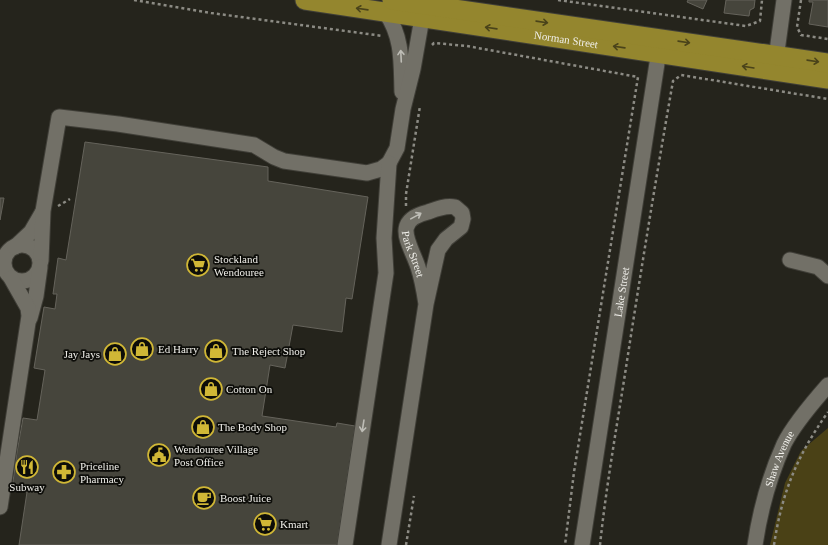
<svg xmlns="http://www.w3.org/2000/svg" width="828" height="545" font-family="'Times New Roman',serif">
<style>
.green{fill:#4a4116}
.building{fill:#46453c;stroke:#65635b}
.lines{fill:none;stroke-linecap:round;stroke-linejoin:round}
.minor-casing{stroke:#403f38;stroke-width:17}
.major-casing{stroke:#403f38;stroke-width:21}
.path{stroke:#8c8b84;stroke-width:2.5;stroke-dasharray:3 3;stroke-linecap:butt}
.minor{stroke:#727067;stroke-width:15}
.major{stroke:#94862e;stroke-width:19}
.oneway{stroke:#4a431a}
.oneway2{stroke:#bebdb6}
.labels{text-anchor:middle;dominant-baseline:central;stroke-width:3.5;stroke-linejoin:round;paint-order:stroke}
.street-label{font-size:11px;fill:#f1f0eb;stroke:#0d0d09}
.poi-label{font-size:11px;fill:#f1f0eb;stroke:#0d0d09;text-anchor:start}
</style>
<rect width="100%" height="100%" fill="#25241c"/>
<!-- green -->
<path class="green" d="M828 428V545H770L785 483 801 451Z"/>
<!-- building -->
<g class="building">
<path d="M688 0H707L703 9 687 2Z"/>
<path d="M726 0H755L754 8 750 10 749 16 724 13Z"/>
<path d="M809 0H828V27L809 24 813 2H809Z"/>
<path d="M85 142 268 167V181L368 197 352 299 346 298 342 332 293 325 285 368 270 365 262 416 336 427 337 423 355 426 337 545H19L27 492 12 489 17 452 23 418 37 420 45 370 34 368 44 307 55 309 57 294H53L58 258 66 260Z"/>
<path d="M0 198H4L0 220Z"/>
</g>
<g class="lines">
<!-- minor casing -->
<g class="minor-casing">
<g id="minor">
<path d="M386 13C403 38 401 63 402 92"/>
<path d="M775 66 784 0"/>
<circle cx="22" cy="263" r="18"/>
<path d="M15 247 31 232 42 213"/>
<path d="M790 260 818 267 828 276"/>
<path d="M41 261 43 211 59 117 118 124 254 145 274 157 284 161 367 173 381 169 389 163 397 148 403 109 413 69 422 18"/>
<path d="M30 318 36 296 40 267"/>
<path d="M0 507 29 316 28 308 11 278"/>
<path d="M345 545 386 273 384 238 389 163"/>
<path id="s1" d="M389 545 426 304 438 250 446 239 461 227 463 219 462 213 455 207C446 205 436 209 428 212 391 221 410 243 418 267 422 279 424 291 426 304"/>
<path id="s2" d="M582 545 660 44"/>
<path id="s3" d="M755 545C760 511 770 475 784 444 794 424 813 402 828 385"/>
</g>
</g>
<!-- major casing -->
<g class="major-casing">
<g id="major">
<path id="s4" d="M305 0 828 79"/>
<path d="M392 0 828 63"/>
</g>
</g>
<!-- path -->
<g class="path">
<path d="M134 0 211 13 383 36"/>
<path d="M558 0 746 26 760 21 762 0"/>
<path d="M801 0 797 27 801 35 828 39"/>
<path d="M432 45 434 43 467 46 638 77 574 472 565 545"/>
<path d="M58 206 70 199"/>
<path d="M406 206V194L420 106"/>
<path d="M406 545 414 496"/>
<path d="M600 545C606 488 616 431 625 374 640 276 656 178 673 81L681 75 828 99"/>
<path d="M774 545C782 492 797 456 828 412"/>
</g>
<!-- minor -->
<use href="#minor" class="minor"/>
<!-- major -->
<use href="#major" class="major"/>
</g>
<!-- one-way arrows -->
<defs><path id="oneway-shaft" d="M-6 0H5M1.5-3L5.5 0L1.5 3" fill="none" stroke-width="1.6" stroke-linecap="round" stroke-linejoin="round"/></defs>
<g class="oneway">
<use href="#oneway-shaft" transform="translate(362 9) rotate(-172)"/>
<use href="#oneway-shaft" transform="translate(542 22) rotate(8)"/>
<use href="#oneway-shaft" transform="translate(491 28) rotate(-172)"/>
<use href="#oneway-shaft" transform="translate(684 42) rotate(8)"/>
<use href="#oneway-shaft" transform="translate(619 47) rotate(-172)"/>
<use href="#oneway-shaft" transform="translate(813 61) rotate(8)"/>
<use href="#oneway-shaft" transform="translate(748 67) rotate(-171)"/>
</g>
<g class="oneway2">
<use href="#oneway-shaft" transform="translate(401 56) rotate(-93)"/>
<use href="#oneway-shaft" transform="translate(416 216) rotate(-29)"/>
<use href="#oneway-shaft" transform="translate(363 426) rotate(99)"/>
</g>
<!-- icons -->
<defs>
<g id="supermarket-ring" transform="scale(1.15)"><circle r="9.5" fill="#0d0d09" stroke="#d0b736" stroke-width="1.5"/><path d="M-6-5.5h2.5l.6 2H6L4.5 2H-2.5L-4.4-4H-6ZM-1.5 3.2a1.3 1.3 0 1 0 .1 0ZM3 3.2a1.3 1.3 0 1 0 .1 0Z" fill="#d0b736"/></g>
<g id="shop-ring" transform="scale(1.15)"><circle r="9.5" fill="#0d0d09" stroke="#d0b736" stroke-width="1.5"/><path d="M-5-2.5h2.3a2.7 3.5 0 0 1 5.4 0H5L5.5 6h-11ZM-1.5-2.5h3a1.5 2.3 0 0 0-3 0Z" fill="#d0b736"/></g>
<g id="civic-ring" transform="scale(1.15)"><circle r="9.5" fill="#0d0d09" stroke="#d0b736" stroke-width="1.5"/><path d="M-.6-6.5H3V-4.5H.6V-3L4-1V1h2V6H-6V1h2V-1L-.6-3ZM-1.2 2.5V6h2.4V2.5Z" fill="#d0b736"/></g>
<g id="restaurant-ring" transform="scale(1.15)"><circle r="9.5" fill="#0d0d09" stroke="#d0b736" stroke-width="1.5"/><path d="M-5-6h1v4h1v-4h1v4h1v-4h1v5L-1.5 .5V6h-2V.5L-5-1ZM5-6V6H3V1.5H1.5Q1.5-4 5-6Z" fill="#d0b736"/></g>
<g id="pharmacy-ring" transform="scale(1.15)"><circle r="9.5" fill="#0d0d09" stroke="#d0b736" stroke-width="1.5"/><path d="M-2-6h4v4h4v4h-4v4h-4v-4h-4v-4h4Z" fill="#d0b736"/></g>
<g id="cafe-ring" transform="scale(1.15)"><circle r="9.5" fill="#0d0d09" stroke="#d0b736" stroke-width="1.5"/><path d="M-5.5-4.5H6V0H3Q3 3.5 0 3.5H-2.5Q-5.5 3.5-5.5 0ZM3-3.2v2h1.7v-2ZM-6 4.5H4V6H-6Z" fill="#d0b736"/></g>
</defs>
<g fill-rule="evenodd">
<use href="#supermarket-ring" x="198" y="265"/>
<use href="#shop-ring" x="142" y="349"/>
<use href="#shop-ring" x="216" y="351"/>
<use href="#shop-ring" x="115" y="354"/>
<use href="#shop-ring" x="211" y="389"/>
<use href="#shop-ring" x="203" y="427"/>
<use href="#civic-ring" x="159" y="455"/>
<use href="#restaurant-ring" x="27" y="467"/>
<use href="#pharmacy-ring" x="64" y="472"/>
<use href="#cafe-ring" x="204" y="498"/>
<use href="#supermarket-ring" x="265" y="524"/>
</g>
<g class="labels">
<!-- street labels -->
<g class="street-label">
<text stroke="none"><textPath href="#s4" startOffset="264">Norman Street</textPath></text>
<text stroke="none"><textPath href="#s1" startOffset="439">Park Street</textPath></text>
<text stroke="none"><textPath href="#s2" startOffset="256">Lake Street</textPath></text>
<text stroke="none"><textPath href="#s3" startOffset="90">Shaw Avenue</textPath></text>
</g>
<!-- poi labels -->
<g class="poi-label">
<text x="214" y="259">Stockland<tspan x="214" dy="13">Wendouree</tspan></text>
<text x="158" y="349">Ed Harry</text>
<text x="232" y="351">The Reject Shop</text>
<text x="100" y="354" text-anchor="end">Jay Jays</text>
<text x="226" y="389">Cotton On</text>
<text x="218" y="427">The Body Shop</text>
<text x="174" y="449">Wendouree Village<tspan x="174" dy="13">Post Office</tspan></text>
<text x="80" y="466">Priceline<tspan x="80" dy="13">Pharmacy</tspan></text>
<text x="27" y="487" text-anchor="middle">Subway</text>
<text x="220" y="498">Boost Juice</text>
<text x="280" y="524">Kmart</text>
</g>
</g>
</svg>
